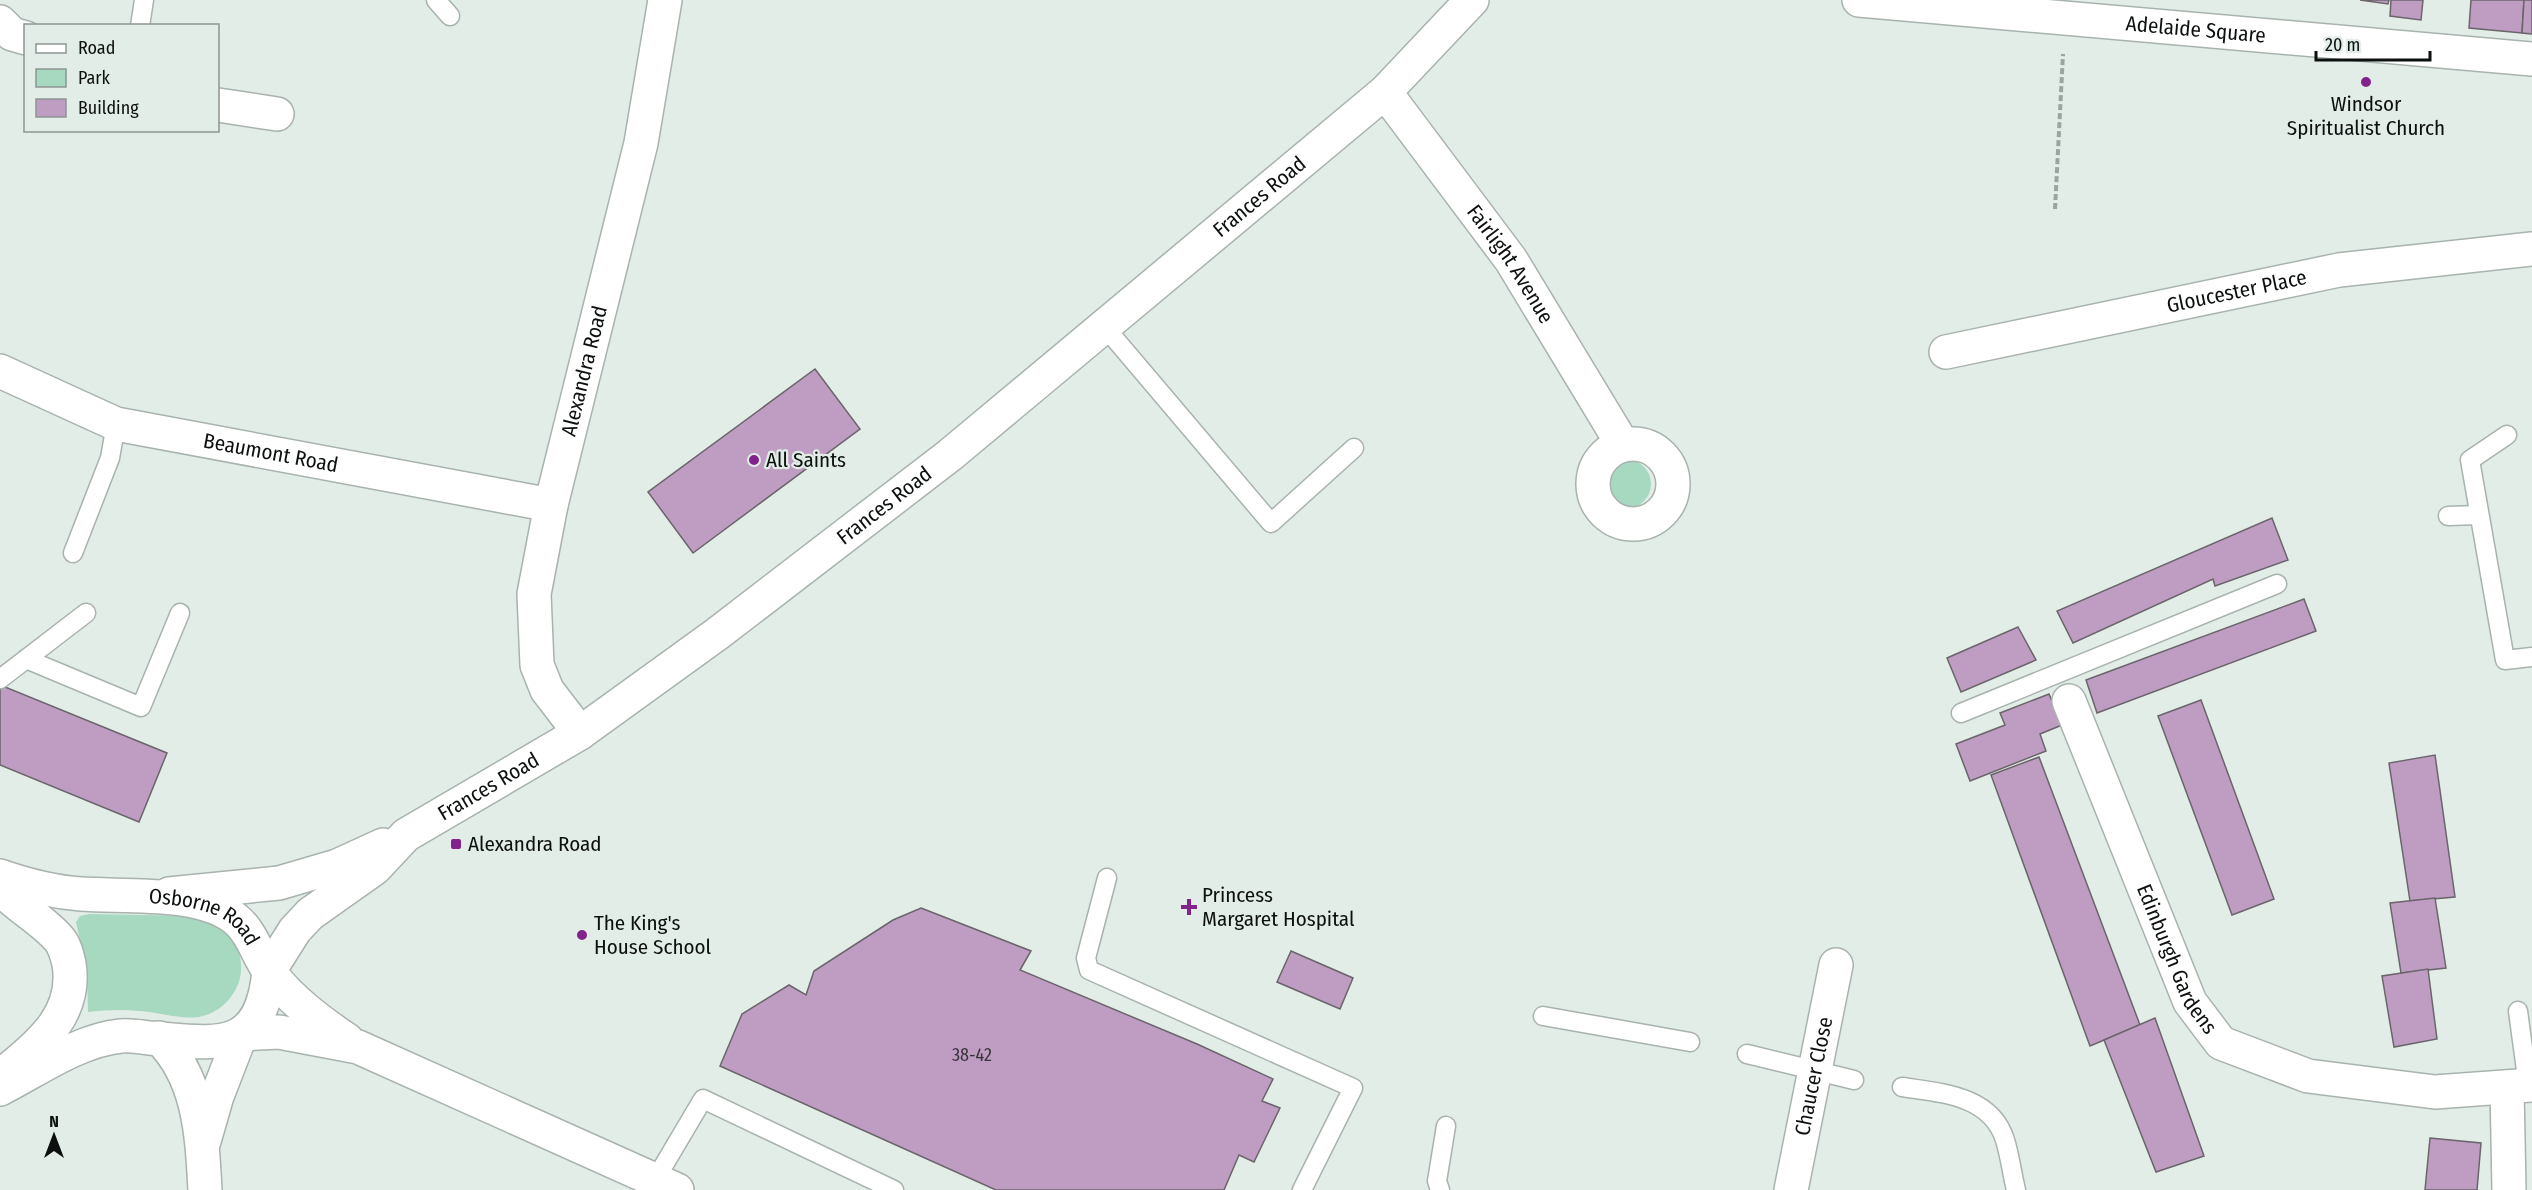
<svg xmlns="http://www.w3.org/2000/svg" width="2532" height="1190" font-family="'Fira Sans Condensed',sans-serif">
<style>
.green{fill:#a7d8c0}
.building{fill:#bf9dc2;stroke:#6a646b;stroke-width:1.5}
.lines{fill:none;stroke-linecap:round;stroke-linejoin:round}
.service-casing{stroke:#a8b3ad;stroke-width:21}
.minor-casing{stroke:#a8b3ad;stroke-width:36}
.tertiary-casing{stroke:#a8b3ad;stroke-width:36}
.secondary-casing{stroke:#a8b3ad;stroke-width:36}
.primary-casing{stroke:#a8b3ad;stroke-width:36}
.path{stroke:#9ca4a0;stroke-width:4;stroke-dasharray:6 3;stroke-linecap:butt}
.service{stroke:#fff;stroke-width:18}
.minor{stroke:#fff;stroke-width:33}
.tertiary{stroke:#fff;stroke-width:33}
.secondary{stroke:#fff;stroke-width:33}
.primary{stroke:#fff;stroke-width:33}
.poi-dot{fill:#82228d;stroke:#e3ede8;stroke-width:2}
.labels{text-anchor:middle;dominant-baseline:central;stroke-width:4.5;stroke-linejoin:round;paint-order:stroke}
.number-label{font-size:18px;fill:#39333b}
.street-label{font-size:21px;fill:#0c100e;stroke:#e3ede8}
.poi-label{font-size:21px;fill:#0c100e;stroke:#e3ede8;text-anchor:start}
</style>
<rect width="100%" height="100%" fill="#e3ede8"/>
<!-- green -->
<g class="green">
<circle cx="1627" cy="484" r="24"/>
<path d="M89 914 197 916C217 925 240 939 241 964 243 987 226 1010 203 1016 184 1021 159 1012 139 1011 122 1009 105 1010 88 1012L87 974 76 922 80 916Z"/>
</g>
<!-- building -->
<g class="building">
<path d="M2360 0H2389L2388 4Z"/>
<path d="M2391 0H2423L2421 20 2390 16Z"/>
<path d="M2471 0H2524L2522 33 2469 28Z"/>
<path d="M2524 0H2532V34L2522 33Z"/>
<path d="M815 369 860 429 693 553 648 492Z"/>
<path d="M2272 518 2288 560 2215 586 2213 579 2073 643 2057 611Z"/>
<path d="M2304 599 2316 631 2097 713 2086 680Z"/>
<path d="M2018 627 2036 660 1961 692 1947 658Z"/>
<path d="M0 685 167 753 139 822 0 765Z"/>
<path d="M2049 694 2062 725 2040 734 2046 751 1970 781 1956 744 2005 725 2000 713Z"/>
<path d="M2201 700 2274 899 2232 915 2158 716Z"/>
<path d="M2435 755 2455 897 2410 901 2389 763Z"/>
<path d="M2039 757 2140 1025 2090 1046 1991 775Z"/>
<path d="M2435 898 2446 968 2401 973 2390 903Z"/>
<path d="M921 908 1031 951 1020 970 1197 1044 1273 1079 1262 1101 1280 1108 1254 1162 1239 1155 1224 1190H996L720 1066 742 1014 789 985 806 995 814 971 893 920Z"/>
<path d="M1291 951 1353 978 1340 1009 1277 982Z"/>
<path d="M2428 969 2437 1039 2394 1047 2382 976Z"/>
<path d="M2155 1018 2204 1156 2156 1172 2104 1040Z"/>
<path d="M2430 1138 2481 1143 2477 1190H2425Z"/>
</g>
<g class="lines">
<!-- service casing -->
<g class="service-casing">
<g id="service">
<path d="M436 0 450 16"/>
<path d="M140 26 144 0"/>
<path d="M1104 326 1271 523 1354 448"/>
<path d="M2507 435 2470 460 2505 660 2532 657"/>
<path d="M2448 516 2479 515"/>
<path d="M73 553 110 458 116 424"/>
<path d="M26 659 141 707 180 613"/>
<path d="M0 679 86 613"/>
<path d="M1961 713 2277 584"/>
<path d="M1107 878 1086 958 1089 970 1353 1088 1302 1190"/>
<path d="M2518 1011 2528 1085"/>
<path d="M1543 1016 1690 1042"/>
<path d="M1747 1054 1854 1080"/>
<path d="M1902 1087C1941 1093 1991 1095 2005 1140 2010 1156 2012 1174 2016 1190"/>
<path d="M655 1180 703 1099 894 1190"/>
<path d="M1440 1190 1437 1181 1446 1126"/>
</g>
</g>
<!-- minor casing -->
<g class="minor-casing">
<g id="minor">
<path id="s1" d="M1859 0 2532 59"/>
<path d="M0 22 12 34 26 38"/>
<path id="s2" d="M1385 92 1511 260 1623 445"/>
<path d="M218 105 277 114"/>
<path id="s3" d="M1946 352 2339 270 2532 249"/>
<path id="s4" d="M0 371 116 424 551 505"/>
<circle cx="1633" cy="484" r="40"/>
<path id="s5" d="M2069 701 2190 1002 2221 1043 2308 1076 2435 1092 2532 1085"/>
<path id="s6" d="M580 733 547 690 537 665 534 594 551 505 641 143 665 0"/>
<path d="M2507 1087 2509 1190"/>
<path id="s7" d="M1791 1190 1836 965"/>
</g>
</g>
<!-- tertiary casing -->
<g class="tertiary-casing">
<g id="tertiary">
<path d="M159 1038C200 1078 202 1136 205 1190"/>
<path d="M204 1141 217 1096 241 1034"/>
</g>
</g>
<!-- secondary casing -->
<g class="secondary-casing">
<g id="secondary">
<path d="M169 894 279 883 337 866 383 845"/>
<path id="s8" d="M269 971 295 930 310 914 375 868 406 835 580 733 717 634 950 455 1385 92 1472 0"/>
</g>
</g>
<!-- primary casing -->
<g class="primary-casing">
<g id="primary">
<path id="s9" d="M0 876C26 885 53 892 81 894 123 897 193 891 230 915 252 929 256 954 271 974 292 1001 319 1021 347 1040"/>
<path d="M0 888C17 907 42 919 59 939 65 946 67 955 69 964 77 1012 43 1042 8 1070"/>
<path d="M241 1034 279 1032 358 1047 677 1190"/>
<path d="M0 1089C37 1070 79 1040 121 1036 130 1035 140 1037 149 1038 214 1043 261 1056 269 971"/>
</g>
</g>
<!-- path -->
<path class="path" d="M2055 209 2063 54"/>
<!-- service -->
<use href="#service" class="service"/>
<!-- minor -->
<use href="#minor" class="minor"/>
<!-- tertiary -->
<use href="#tertiary" class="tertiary"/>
<!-- secondary -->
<use href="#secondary" class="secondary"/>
<!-- primary -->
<use href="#primary" class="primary"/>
</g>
<!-- markers -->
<g class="poi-dot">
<circle cx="2366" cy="82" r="6"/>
<circle cx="754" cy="460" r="6"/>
<rect x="450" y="838" width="12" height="12" rx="3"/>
<path d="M1186 898h6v6h6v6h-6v6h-6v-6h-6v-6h6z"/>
<circle cx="582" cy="935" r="6"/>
</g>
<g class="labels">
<!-- number labels -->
<g class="number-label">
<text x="972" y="1055">38-42</text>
</g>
<!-- street labels -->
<g class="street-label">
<text stroke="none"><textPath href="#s1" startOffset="338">Adelaide Square</textPath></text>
<text stroke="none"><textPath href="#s8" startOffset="1263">Frances Road</textPath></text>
<text stroke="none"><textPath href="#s2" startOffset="213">Fairlight Avenue</textPath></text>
<text stroke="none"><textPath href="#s3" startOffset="297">Gloucester Place</textPath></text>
<text stroke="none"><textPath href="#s6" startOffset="381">Alexandra Road</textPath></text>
<text stroke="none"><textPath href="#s4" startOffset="285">Beaumont Road</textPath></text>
<text stroke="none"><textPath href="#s8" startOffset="777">Frances Road</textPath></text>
<text stroke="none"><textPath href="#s8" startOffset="291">Frances Road</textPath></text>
<text stroke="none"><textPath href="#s9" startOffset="212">Osborne Road</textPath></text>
<text stroke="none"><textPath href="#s5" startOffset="280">Edinburgh Gardens</textPath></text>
<text stroke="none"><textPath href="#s7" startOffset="116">Chaucer Close</textPath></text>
</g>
<!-- poi labels -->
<g class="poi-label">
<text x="2366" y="104" text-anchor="middle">Windsor<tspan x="2366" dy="24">Spiritualist Church</tspan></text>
<text x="766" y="460">All Saints</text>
<text x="468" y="844">Alexandra Road</text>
<text x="1202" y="895">Princess<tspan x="1202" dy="24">Margaret Hospital</tspan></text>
<text x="594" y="923">The King's<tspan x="594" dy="24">House School</tspan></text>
</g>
</g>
<!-- legend -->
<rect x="24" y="24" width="195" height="108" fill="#e3ede8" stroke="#8d9591" stroke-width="1.5"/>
<rect x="36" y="44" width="30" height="9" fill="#ffffff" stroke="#8d9591" stroke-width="1.5"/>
<text x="78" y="54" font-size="18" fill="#0c100e">Road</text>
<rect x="36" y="69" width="30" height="18" fill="#a7d8c0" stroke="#8d9591" stroke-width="1.5"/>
<text x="78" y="84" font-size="18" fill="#0c100e">Park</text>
<rect x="36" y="99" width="30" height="18" fill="#bf9dc2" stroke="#8d9591" stroke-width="1.5"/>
<text x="78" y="114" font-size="18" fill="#0c100e">Building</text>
<!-- north arrow -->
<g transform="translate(54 1136)" stroke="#e3ede8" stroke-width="4.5" paint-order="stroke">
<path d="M0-4.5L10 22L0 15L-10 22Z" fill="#0c100e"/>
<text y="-9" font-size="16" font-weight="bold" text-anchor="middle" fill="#0c100e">N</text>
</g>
<!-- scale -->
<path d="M2316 51v9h114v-9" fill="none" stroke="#0c100e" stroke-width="3"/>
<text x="2325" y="51" font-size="18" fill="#0c100e" stroke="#e3ede8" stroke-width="4.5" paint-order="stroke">20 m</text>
</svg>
